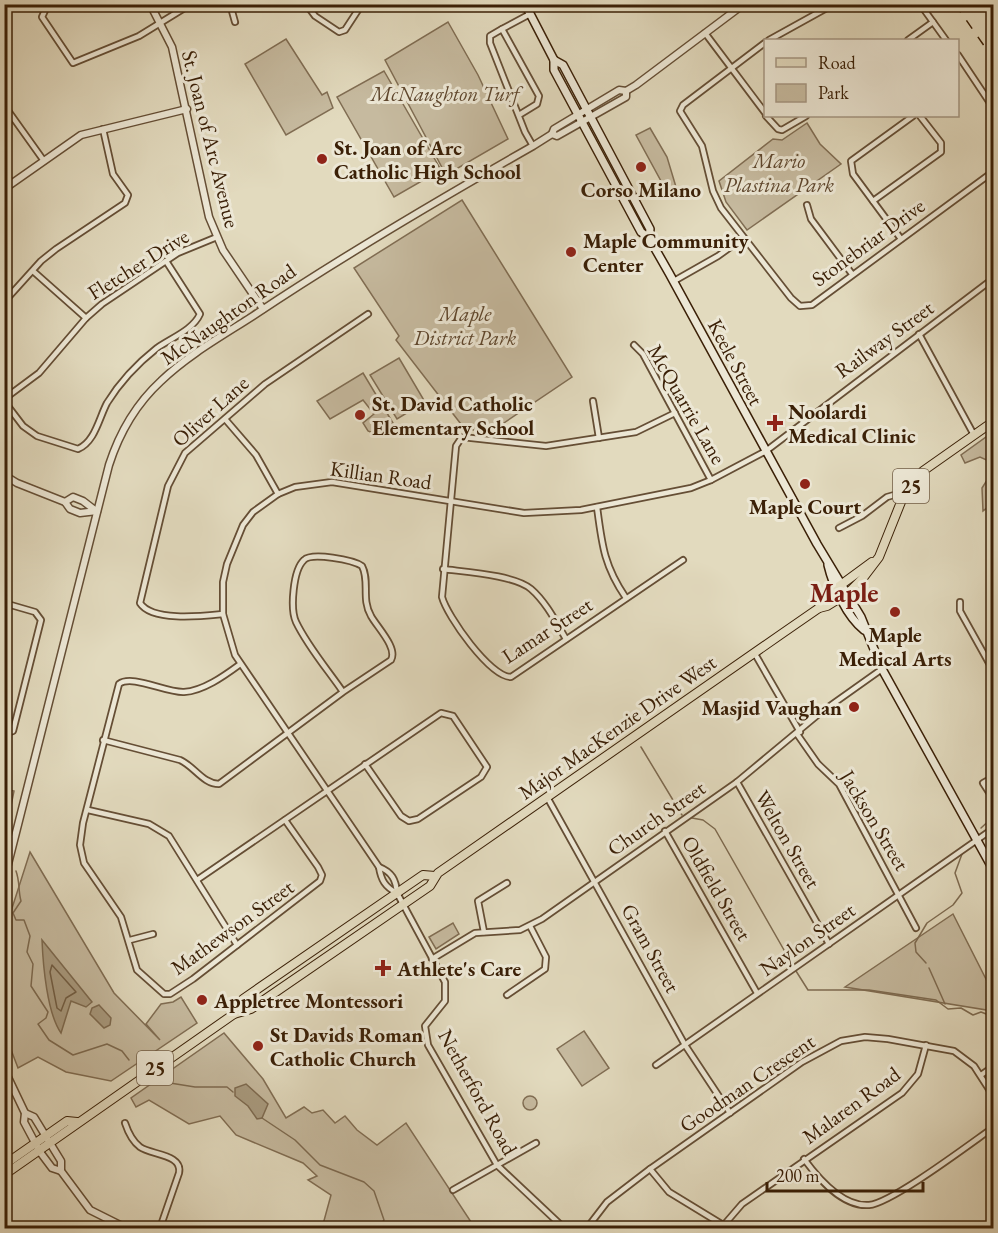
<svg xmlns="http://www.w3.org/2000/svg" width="998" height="1233" font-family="'EB Garamond',serif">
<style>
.green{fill:#c6ba9f;stroke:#806d53;stroke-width:1.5}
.water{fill:#a99b80;stroke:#7d6a50;stroke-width:1.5}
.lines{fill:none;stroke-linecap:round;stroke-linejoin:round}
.shore{stroke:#725e44;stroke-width:1.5}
.stream{stroke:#7d6a50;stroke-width:1.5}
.minor-casing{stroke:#654e35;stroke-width:8}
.tertiary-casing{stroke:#654e35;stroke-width:9}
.secondary-casing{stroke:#3b2007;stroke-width:10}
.primary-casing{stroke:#3b2007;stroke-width:10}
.minor{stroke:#ece7d5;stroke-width:4.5}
.tertiary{stroke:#ece7d5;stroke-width:6}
.secondary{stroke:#ece7d5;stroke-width:7}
.primary{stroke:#e2dabe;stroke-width:8}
.rail{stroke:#3b2007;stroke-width:1.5;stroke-dasharray:10 10;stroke-linecap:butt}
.poi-dot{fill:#8f2418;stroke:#ece7d5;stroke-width:2}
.labels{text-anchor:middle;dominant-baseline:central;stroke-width:6;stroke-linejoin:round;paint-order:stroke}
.shield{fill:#ece7d5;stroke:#705c45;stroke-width:1.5}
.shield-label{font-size:20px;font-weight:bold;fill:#3b2007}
.park-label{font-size:21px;font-style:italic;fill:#5e462d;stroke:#ece7d5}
.street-label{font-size:21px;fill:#3b2007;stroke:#ece7d5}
.poi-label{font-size:21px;font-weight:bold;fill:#3b2007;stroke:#ece7d5;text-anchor:start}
.district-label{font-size:27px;font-weight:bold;fill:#7a1f14;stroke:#ece7d5}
</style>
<rect width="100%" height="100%" fill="#e2dabe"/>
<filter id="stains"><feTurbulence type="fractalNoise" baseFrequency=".00333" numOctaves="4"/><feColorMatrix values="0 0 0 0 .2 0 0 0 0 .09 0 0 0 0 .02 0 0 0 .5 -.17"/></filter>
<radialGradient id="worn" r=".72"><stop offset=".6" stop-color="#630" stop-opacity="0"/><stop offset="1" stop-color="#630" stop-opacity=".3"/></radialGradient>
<!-- green -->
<g class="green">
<path d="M448 22 478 75 508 139 446 175 385 60Z"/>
<path d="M286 39 322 95 327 92 333 108 286 135 245 64Z"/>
<path d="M384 71 441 170 394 197 337 97Z"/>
<path d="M807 123 820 144 841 164 747 230 726 202 719 181 773 139 782 140Z"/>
<path d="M650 128 667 157 676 187 667 192 636 135Z"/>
<path d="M462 200 572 377 489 433 464 428 396 340 399 336 354 268Z"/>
<path d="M399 358 425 402 397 419 370 375Z"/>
<path d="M363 373 393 423 375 434 368 431 363 423 374 414 363 400 330 419 317 401Z"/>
<path d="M993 432V503L983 511 982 488 991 474 989 461 980 457 965 463 961 455Z"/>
<path d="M5 789 14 791 5 835 4 789Z"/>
<path d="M30 852 114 993 160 1040 146 1024 161 1004 173 1002 181 997 197 1023 111 1081 66 1072 38 1057 18 1068 5 1034V930Z"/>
<path d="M953 914 993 993V1011L845 987Z"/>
<path d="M453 923 459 934 436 949 429 937Z"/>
<path d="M584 1031 609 1068 582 1086 557 1049Z"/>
<path d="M224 1033 263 1079 286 1118 304 1107 312 1113 323 1110 335 1123 345 1116 357 1130 377 1145 406 1123 475 1228H322L331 1195 308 1180 317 1176 303 1163 236 1135 220 1116 189 1124 149 1100 136 1107 131 1098Z"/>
<circle cx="530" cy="1103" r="7"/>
</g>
<!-- water -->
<g class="water">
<path d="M42 940 92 1002 86 1007 71 1001 61 1033C47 1013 43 965 42 940Z"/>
<path d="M99 1005 111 1018 110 1025 104 1028 90 1014 92 1008Z"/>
<path d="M246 1084 268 1104 262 1118 257 1119 248 1106 235 1096V1088Z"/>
</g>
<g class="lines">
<!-- shore -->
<path class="shore" d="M52 965 76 992 66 998 61 1011 57 1008 50 972Z"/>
<!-- stream -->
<g class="stream">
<path d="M641 747 682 815"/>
<path d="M692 818 703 820 715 829 792 964"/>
<path d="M981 828 994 816"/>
<path d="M16 871C20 882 18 890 21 901L13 913 16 920H24L30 936 27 952 33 964 31 986 48 1012 46 1018 38 1024 49 1040 73 1055 107 1044 122 1051 129 1060"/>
<path d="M926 963 916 952 915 943 927 923 953 905 962 893 955 873 962 854"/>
<path d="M929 968 945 1004"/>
<path d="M796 971 808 990H869L936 1000 948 1009 961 1008 973 1015 981 1012 994 1017"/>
<path d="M170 1083 195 1087H227L233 1092"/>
<path d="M262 1118 295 1140 320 1165 364 1182 374 1191 384 1220 378 1228"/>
</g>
<!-- minor casing -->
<g class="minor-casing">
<g id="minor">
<path d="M48 4 42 17 73 63 139 36 191 4"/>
<path d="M230 4 235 22"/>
<path d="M306 4 315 16 339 32 345 30 362 4"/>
<path d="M920 4 946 40"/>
<path d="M502 29 530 14"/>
<path d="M705 33 766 114"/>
<path d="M769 40 834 4"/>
<path d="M908 40 933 22"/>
<path d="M766 42 683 105 680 111 702 146 713 191 721 208 791 298 800 306 812 305 994 171"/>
<path d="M958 55 994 109"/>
<path d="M4 105 44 161"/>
<path d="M519 115 537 104 539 96 502 29 490 36V43L525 132 533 146"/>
<path d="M766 116 778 129 782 130 806 116"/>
<path d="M873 201 941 152V143L920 116"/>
<path d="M807 205 811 219 852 274"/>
<path d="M901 239 853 174 851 161 913 116"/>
<path d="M33 271 86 318"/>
<path d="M674 281 718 256 743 238"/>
<path d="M4 302 41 261 56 249 125 203 128 195 113 174 103 129"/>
<path d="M919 334 974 435"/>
<path d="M634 345 643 354 711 480"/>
<path d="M4 399 39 373 86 318 102 304 178 253 217 237"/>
<path d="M4 401 23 426 37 436 78 449C95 442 99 418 107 403 120 382 138 363 157 348 171 338 193 330 200 314L166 261"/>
<path d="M593 401 599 438"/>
<path d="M675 413 636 432 546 446 462 437 456 446 442 597C447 616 490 677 511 677L683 560"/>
<path d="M225 419 256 455 278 494"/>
<path d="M597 507C602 545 604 566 626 598"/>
<path d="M839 528 862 516 887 497 894 495 903 497"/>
<path d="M443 569C465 572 515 575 531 589 546 602 556 622 566 639"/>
<path d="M960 602V611L994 672"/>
<path d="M4 603 35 612 41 620 13 731 4 734"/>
<path d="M223 614C203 616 152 622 140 603L168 486 185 453 265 384 368 314"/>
<path d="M755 654 800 732"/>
<path d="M239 665C224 676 203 691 184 692 166 693 132 674 119 684L83 823 80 845 84 863 121 917 137 970 164 994H170L193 979 320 881 322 875 318 867 285 820"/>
<path d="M797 734 818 764 839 784 916 928"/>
<path d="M103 740 180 760C194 766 203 784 219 784L343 692 391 660C398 648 377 627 371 616 361 599 370 581 362 566 353 560 312 552 304 560 293 570 290 609 296 622 308 647 328 670 343 692"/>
<path d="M994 777 983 783 994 800"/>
<path d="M737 782 829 944"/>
<path d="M547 797 685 1045 730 1113"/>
<path d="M88 810 149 824 169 836 237 945"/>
<path d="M665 831 757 993"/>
<path d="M379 867C392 872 396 880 397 893L445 982V1001L425 1026 428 1045 497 1165 564 1228"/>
<path d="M197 880 441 713 453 716 487 767 481 777 418 819 409 821 401 816 365 764"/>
<path d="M397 893C385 887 381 880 379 867L235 655 223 614V582L227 564 243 525 253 512 278 494 295 487 332 482 524 513 581 510 691 488 711 480 766 451 994 278"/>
<path d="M484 932 478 901 507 883"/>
<path d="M130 940 153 934"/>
<path d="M432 959 475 933 520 930 542 919 737 782 820 713 882 669"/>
<path d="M507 995 545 969 546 957 530 926"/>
<path d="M656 1065 994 828"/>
<path d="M981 1075 994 1066"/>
<path d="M125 1123C128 1132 132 1141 140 1147 151 1155 183 1154 179 1173L160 1228"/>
<path d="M804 1159C818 1178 842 1207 869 1205 892 1203 971 1143 994 1127"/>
<path d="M650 1169 669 1192 728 1228"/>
<path d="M453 1190 536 1143"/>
<path d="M723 1226 742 1204 902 1093 918 1074 926 1045"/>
<path d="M587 1228 607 1202 650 1169 802 1062 841 1041 865 1037 888 1039 954 1051 974 1066 994 1097"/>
<path d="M985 1228 994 1223"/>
</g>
</g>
<!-- tertiary casing -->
<g class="tertiary-casing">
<g id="tertiary">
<path d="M150 4 172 47 209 217 223 250 263 309"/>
<path d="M552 134 557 136 626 97V91"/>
<path d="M4 189 81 135 187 109"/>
<path d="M4 475 17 483 65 502 70 509 80 513 97 511"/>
<path d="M65 502 73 497 83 501 96 511"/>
<path d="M4 880 109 465C119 434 136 404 161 381 188 355 222 336 253 316 344 255 438 200 533 146L552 134 554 129 619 90 626 91 636 85 744 4"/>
<path d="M4 1069 25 1113 24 1122 40 1152 52 1168 61 1171"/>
<path d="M25 1113 34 1117 61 1161V1171L90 1210 126 1228"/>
</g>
</g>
<!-- secondary casing -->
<g class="secondary-casing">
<g id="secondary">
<path d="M525 4 554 60V70L641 232 649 238 669 273 817 544 861 617 882 669 994 871"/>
<path d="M554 60 563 65 650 229 649 238"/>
<path d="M828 565C833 586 847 617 864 630"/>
</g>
</g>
<!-- primary casing -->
<g class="primary-casing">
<g id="primary">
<path d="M819 608 823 598 872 562"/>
<path d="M234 1014 243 999 423 875 435 876"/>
<path d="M4 1165 67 1121 77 1122"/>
<path d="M4 1175 234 1014 251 1009 430 886 438 873 780 635 819 608 827 606 848 593 863 578 879 557 903 497 923 471 994 421"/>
</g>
</g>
<!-- minor -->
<use href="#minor" class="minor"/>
<!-- tertiary -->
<use href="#tertiary" class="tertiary"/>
<!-- secondary -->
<use href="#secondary" class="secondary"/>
<!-- primary -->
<use href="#primary" class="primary"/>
<!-- rail -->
<path class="rail" d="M955 4 994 60"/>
</g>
<!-- markers -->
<g class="poi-dot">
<circle cx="322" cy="159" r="6"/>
<circle cx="641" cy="167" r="6"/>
<circle cx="571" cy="252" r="6"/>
<circle cx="360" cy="415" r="6"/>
<path d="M772 414h6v6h6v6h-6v6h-6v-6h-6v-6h6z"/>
<circle cx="805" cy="484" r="6"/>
<circle cx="895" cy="612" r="6"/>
<circle cx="854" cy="707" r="6"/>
<path d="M380 959h6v6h6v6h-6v6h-6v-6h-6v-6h6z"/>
<circle cx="202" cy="1000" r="6"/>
<circle cx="258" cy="1046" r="6"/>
</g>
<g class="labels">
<!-- shield labels -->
<g class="shield">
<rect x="893" y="469" width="36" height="34" rx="4.5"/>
<rect x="137" y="1051" width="36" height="34" rx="4.5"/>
</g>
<g class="shield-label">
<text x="911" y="486">25</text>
<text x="155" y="1068">25</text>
</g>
<!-- park labels -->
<g class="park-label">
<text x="445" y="93">McNaughton Turf</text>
<text x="779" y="160">Mario<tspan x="779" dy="24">Plastina Park</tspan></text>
<text x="465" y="313">Maple<tspan x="465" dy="24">District Park</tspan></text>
</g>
<!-- street labels -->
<g class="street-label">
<text transform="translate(211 139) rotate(76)">St. Joan of Arc Avenue</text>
<text transform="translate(868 242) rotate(-36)">Stonebriar Drive</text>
<text transform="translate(138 264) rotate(-32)">Fletcher Drive</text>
<text transform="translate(228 314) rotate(-35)">McNaughton Road</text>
<text transform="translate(884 339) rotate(-36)">Railway Street</text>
<text transform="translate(736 362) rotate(62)">Keele Street</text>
<text transform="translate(687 404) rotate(60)">McQuarrie Lane</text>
<text transform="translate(210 411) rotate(-42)">Oliver Lane</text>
<text transform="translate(381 475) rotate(8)">Killian Road</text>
<text transform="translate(547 630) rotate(-33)">Lamar Street</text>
<text transform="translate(617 727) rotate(-35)">Major MacKenzie Drive West</text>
<text transform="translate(656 818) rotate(-35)">Church Street</text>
<text transform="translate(875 820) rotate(59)">Jackson Street</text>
<text transform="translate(788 839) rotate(60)">Welton Street</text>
<text transform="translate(717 888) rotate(60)">Oldfield Street</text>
<text transform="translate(232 927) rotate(-36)">Mathewson Street</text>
<text transform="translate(807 939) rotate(-35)">Naylon Street</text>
<text transform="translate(651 948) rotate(61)">Gram Street</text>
<text transform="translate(747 1083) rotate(-34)">Goodman Crescent</text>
<text transform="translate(478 1092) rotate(61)">Netherford Road</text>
<text transform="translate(851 1105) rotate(-36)">Malaren Road</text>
</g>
<!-- poi labels -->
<g class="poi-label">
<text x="334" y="147">St. Joan of Arc<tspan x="334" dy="24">Catholic High School</tspan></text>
<text x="641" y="189" text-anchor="middle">Corso Milano</text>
<text x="583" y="240">Maple Community<tspan x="583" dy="24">Center</tspan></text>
<text x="372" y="403">St. David Catholic<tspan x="372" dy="24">Elementary School</tspan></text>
<text x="788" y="411">Noolardi<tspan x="788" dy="24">Medical Clinic</tspan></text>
<text x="805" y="506" text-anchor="middle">Maple Court</text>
<text x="895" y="634" text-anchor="middle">Maple<tspan x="895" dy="24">Medical Arts</tspan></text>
<text x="842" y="707" text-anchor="end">Masjid Vaughan</text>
<text x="397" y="968">Athlete's Care</text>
<text x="214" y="1000">Appletree Montessori</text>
<text x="270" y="1034">St Davids Roman<tspan x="270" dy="24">Catholic Church</tspan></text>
</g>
<!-- district labels -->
<g class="district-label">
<text x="844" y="592">Maple</text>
</g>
</g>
<!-- margin -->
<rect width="998" height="1233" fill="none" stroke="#e2dabe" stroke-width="24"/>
<rect x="6" y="6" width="986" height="1221" fill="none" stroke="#3b2007" stroke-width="3"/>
<rect x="12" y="12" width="974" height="1209" fill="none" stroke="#3b2007" stroke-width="1.5"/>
<!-- legend -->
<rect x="764" y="39" width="195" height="78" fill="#ece7d5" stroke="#a59783" stroke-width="1.5"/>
<rect x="776" y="58" width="30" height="9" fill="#e2dabe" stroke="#a59783" stroke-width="1.5"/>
<text x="818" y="69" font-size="18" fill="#3b2007">Road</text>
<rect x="776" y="84" width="30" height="18" fill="#c6ba9f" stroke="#a59783" stroke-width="1.5"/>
<text x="818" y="99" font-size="18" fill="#3b2007">Park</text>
<!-- scale -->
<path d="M767 1182v9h156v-9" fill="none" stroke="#3b2007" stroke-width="3"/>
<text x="776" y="1182" font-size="18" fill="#3b2007" stroke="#ece7d5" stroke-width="4.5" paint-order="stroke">200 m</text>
<rect width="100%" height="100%" filter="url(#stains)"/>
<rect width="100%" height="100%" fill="url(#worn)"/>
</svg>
